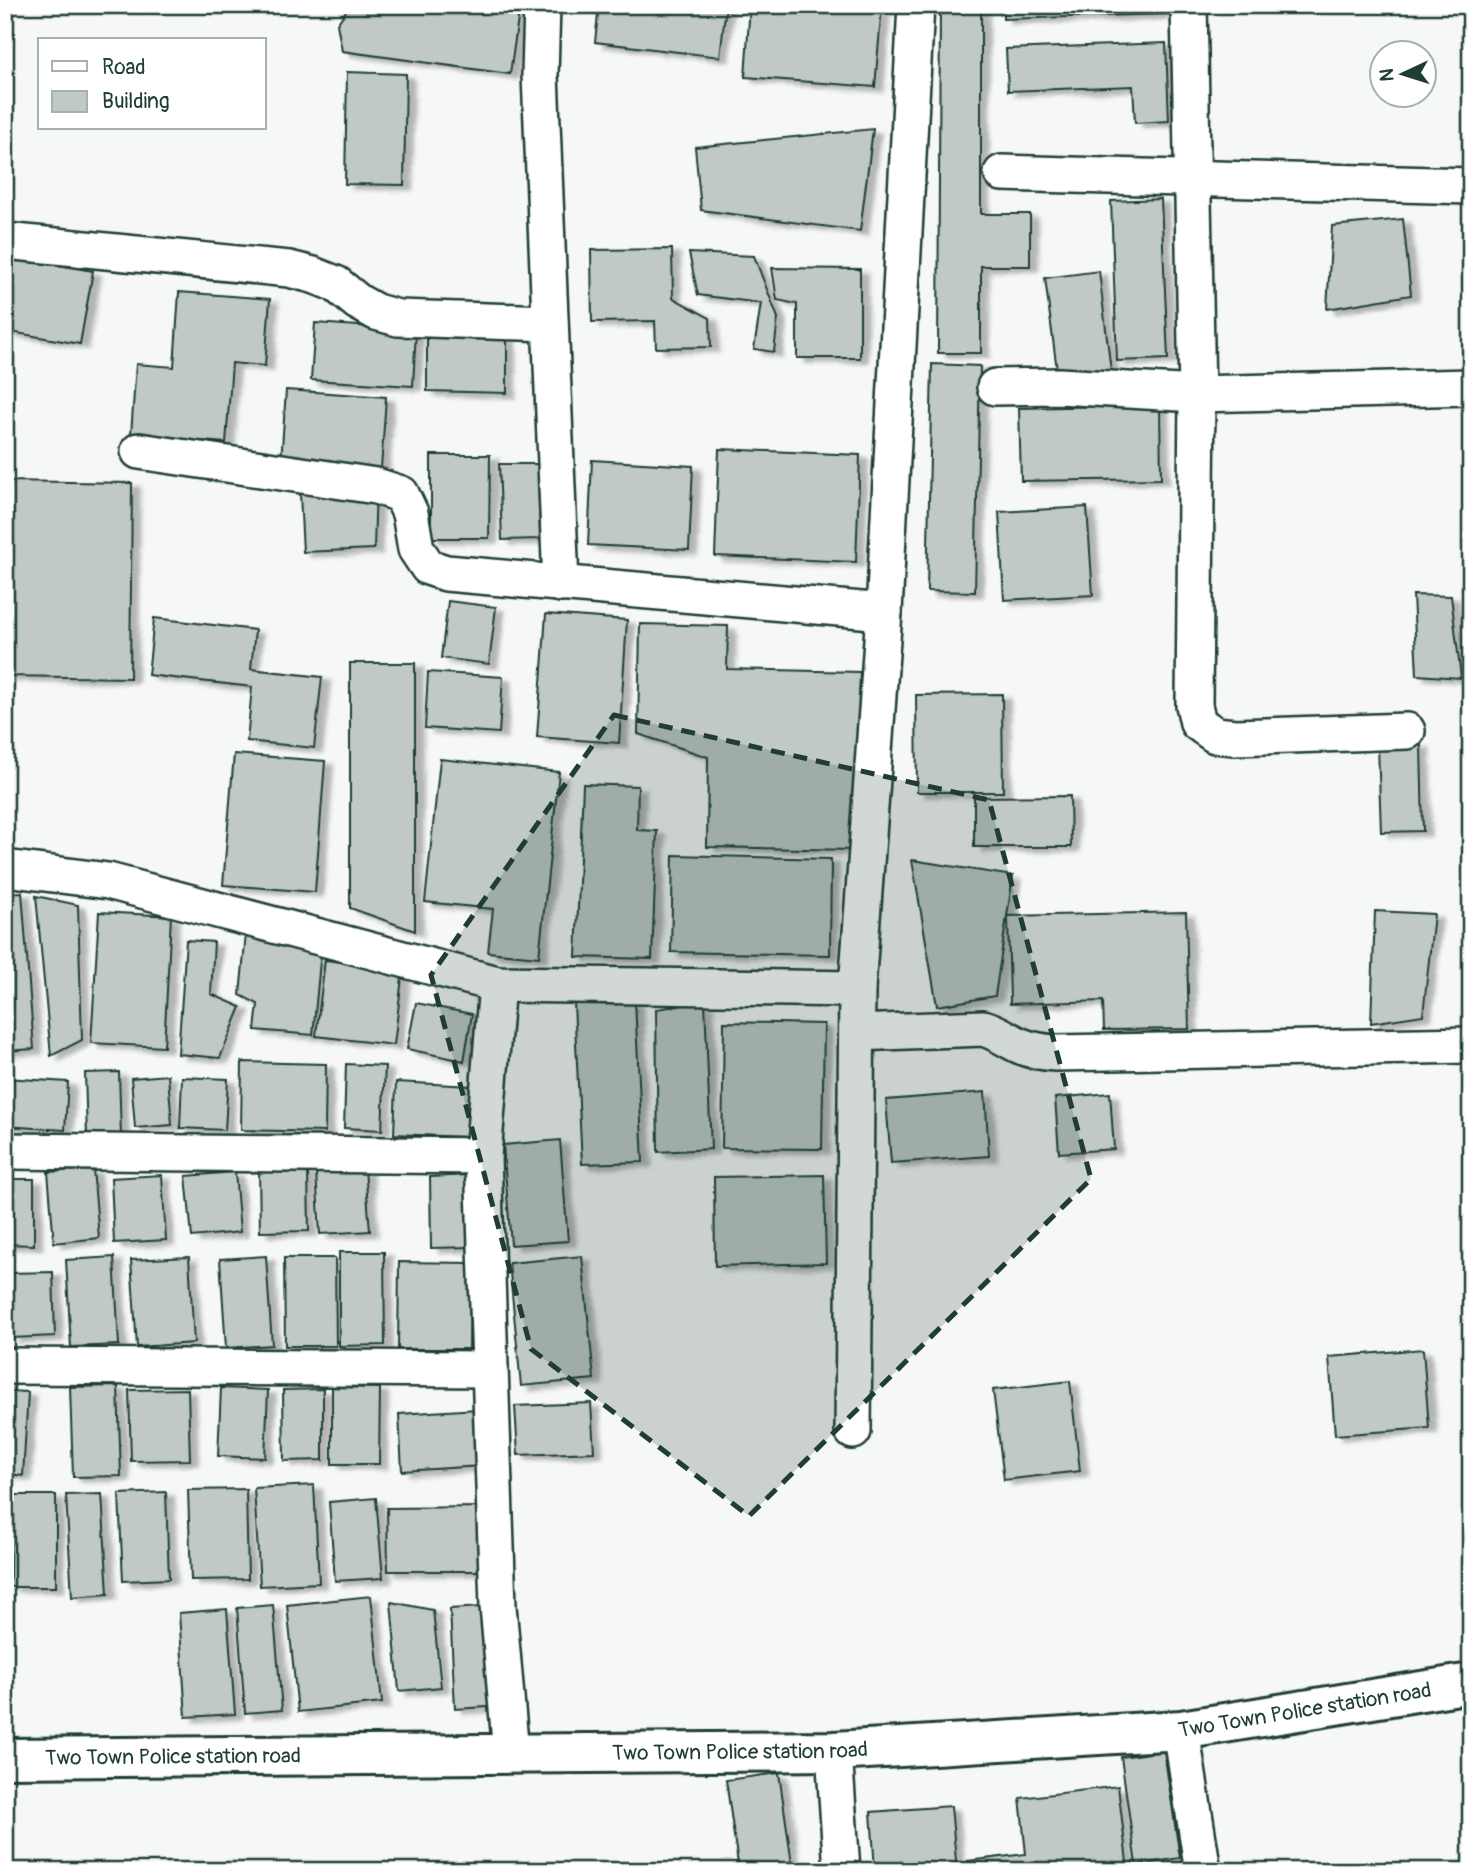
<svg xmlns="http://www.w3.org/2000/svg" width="1476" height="1876" font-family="Pangolin,sans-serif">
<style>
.building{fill:#c0c9c6;stroke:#1f3d34;stroke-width:2;filter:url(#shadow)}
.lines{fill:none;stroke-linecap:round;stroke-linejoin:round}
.street-casing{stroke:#1f3d34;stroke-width:40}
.secondary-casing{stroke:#1f3d34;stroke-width:44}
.street{stroke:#fff;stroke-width:35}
.secondary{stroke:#fff;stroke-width:38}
.marked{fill:#1f3d34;fill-opacity:0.2;stroke:#1f3d34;stroke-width:5;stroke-dasharray:14 9;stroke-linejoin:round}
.labels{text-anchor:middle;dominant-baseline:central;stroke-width:5;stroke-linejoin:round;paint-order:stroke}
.street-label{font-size:21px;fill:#1f3d34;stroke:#fff}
</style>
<defs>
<filter id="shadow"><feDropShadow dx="8" dy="4.5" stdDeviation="2" flood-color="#0004"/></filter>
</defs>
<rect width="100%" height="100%" fill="#f6f7f7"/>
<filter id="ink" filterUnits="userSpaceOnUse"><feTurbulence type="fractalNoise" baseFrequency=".0143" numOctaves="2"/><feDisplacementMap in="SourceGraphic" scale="14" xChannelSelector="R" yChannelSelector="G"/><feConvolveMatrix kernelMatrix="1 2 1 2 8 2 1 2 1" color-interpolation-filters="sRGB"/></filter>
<g filter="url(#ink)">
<!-- building -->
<g class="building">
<path d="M350 5H520L510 74 342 51 337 24Z"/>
<path d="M599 5H726L720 57 595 42Z"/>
<path d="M750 5H882L875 87 745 77Z"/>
<path d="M940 5H981V214H1030V266H981V353H938Z"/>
<path d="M1003 5H1167V14L1003 19Z"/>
<path d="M1166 43 1169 121 1135 123 1133 86 1008 91 1006 49Z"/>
<path d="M347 72 406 74 404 185 345 184Z"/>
<path d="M873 129 860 231 701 210 695 147Z"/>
<path d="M1161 199 1168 359 1117 361 1111 201Z"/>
<path d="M1403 219 1411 295 1327 309 1332 226Z"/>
<path d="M672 249 673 298 710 318 711 347 656 348 655 321 592 322 591 250Z"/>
<path d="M689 253 754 256 778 318 774 352 754 349 761 303 698 295Z"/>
<path d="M5 256 93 271 80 344 5 331Z"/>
<path d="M772 268 860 269V358H797V304L777 300Z"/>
<path d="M1099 271 1112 380 1059 386 1045 278Z"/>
<path d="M179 292 270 299 265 366 232 363 226 443 131 435 136 364 174 367Z"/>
<path d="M315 323 416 330 413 386 311 380Z"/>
<path d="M427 335 507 337V393L427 391Z"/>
<path d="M932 364 980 366 975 592 927 591Z"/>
<path d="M286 390 386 397 381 469 281 462Z"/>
<path d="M1160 405 1161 479 1021 481 1019 408Z"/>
<path d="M719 449 860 455 856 562 715 556Z"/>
<path d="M431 455H490L489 538H431Z"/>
<path d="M592 460 693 466 689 550 588 545Z"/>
<path d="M499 464H538L540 539 502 540Z"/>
<path d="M5 481 132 483 130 678 5 676Z"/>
<path d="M376 486 374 549 303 552 300 494Z"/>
<path d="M1087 507 1093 595 1004 600 999 512Z"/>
<path d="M1413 595 1451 596 1461 678 1417 675Z"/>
<path d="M448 601 496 607 489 664 441 658Z"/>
<path d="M546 614 627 620 619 743 537 737Z"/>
<path d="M154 618 255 630 251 669 322 677 314 748 247 741 252 687 148 675Z"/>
<path d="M640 624 728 626 727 669 860 672 856 850 707 847 708 757 638 734Z"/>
<path d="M350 663H415V931L350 908Z"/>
<path d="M428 672 503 677 499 733 425 728Z"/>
<path d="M1002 694 1003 792H917L916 695Z"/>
<path d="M1421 744 1423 831 1381 832 1378 746Z"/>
<path d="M234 754 325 761 315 892 223 885Z"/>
<path d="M440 759 559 772 539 957 488 952 493 909 425 902Z"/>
<path d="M583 784 638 786 637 830 657 831 652 959 576 957Z"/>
<path d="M1070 796 1071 847H974V797Z"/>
<path d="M673 855 831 859 830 955 671 952Z"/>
<path d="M912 860 1013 876 995 996 937 1006Z"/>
<path d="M22 892 34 1049 5 1051V893Z"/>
<path d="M36 896 78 905 82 1040 51 1056Z"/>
<path d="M1375 911 1434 914 1423 1015 1371 1023Z"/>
<path d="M99 912 171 916 164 1047 91 1043Z"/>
<path d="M1186 912 1189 1029 1104 1030 1103 1001 1010 1004 1008 916Z"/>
<path d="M246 933 322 940 313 1035 255 1030 258 1004 240 995Z"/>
<path d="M186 940 214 942 211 994 241 1007 220 1058 178 1054Z"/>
<path d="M325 960 403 969 394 1045 316 1036Z"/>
<path d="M635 1001 643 1162 582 1164 574 1004Z"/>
<path d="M705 1002 711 1149 658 1152 656 1009Z"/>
<path d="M416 1003 472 1014 464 1061 407 1049Z"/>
<path d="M724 1022 824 1024 822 1149 722 1148Z"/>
<path d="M242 1062 326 1064 325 1132 241 1130Z"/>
<path d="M346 1064 385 1066 382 1130 344 1128Z"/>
<path d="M119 1072 121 1136 87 1137 85 1073Z"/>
<path d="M168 1075 172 1125 135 1128 131 1078Z"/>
<path d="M182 1077 228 1079 225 1130 180 1128Z"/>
<path d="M5 1078 68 1082 65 1130 5 1126Z"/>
<path d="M396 1082 471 1086 468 1137 394 1134Z"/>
<path d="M985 1092 989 1156 891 1163 886 1100Z"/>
<path d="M1110 1093 1114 1149 1059 1153 1055 1098Z"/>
<path d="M560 1140 568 1241 511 1245 503 1145Z"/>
<path d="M93 1169 99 1238 54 1243 48 1172Z"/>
<path d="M365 1169 370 1231 320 1234 316 1173Z"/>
<path d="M259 1170H308L309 1231 260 1232Z"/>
<path d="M235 1172 240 1232 192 1237 186 1176Z"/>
<path d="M162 1175 166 1240 114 1243 111 1178Z"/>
<path d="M470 1175 472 1247 431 1248 430 1177Z"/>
<path d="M824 1175 826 1263 715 1266 714 1177Z"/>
<path d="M5 1179H34V1245L5 1244Z"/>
<path d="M339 1252H384L385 1345 339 1346Z"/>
<path d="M266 1256 272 1345 226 1348 220 1259Z"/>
<path d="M582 1256 594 1379 521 1386 509 1263Z"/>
<path d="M114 1257 119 1345 71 1347 66 1260Z"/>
<path d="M189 1257 194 1343 137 1347 131 1260Z"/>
<path d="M284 1258H335L336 1346H285Z"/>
<path d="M399 1262 470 1263 469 1349H398Z"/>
<path d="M53 1272 55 1336 11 1338 8 1273Z"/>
<path d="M1423 1349 1429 1428 1335 1435 1329 1357Z"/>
<path d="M1070 1381 1080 1471 1004 1480 993 1390Z"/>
<path d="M118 1386 121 1476 73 1477 70 1387Z"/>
<path d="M332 1387 380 1388 379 1464H332Z"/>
<path d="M221 1388 268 1390 265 1458 218 1456Z"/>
<path d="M188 1389 190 1460 131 1461 129 1390Z"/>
<path d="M323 1389V1460L284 1461 283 1390Z"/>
<path d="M5 1391 28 1392 23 1476 5 1473Z"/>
<path d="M591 1403 594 1452 518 1455 515 1406Z"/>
<path d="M478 1409 481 1466 402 1471 399 1414Z"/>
<path d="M314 1485 319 1583 260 1586 254 1488Z"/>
<path d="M246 1489 248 1579 191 1580 188 1490Z"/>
<path d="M166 1492 169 1579 123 1581 119 1494Z"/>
<path d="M102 1494 108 1594 72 1597 66 1495Z"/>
<path d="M11 1495H56V1587H10Z"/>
<path d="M376 1498 383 1578 335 1581 329 1502Z"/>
<path d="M482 1507V1571H388L387 1508Z"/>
<path d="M371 1596 382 1703 298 1712 287 1605Z"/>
<path d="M391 1602 433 1610 441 1687 399 1691Z"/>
<path d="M273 1605 282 1710 245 1713 237 1608Z"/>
<path d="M498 1606 503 1706 455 1709 450 1609Z"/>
<path d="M227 1609 235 1714 186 1717 179 1613Z"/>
<path d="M1164 1751 1180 1858 1136 1865 1121 1757Z"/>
<path d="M779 1773 793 1871H739L726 1780Z"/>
<path d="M1118 1786 1128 1871H969L968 1861 1026 1854 1020 1798Z"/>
<path d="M951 1806 957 1871H875L871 1812Z"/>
</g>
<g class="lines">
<!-- street casing -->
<g class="street-casing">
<g id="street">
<path d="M542 5 540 75 561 584"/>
<path d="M1189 5 1197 394 1194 705 1198 723 1215 735 1235 737 1407 731"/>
<path d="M1002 173 1471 186"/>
<path d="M5 241 289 269 313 275 336 284 358 302 376 312 398 318 550 323"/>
<path d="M995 387 1059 386 1197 394 1471 387"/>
<path d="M139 451 376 486 401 494 410 513 416 549 428 567 446 573 884 612"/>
<path d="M5 868 108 881 497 984 857 989"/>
<path d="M497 984 483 1156 498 1606 511 1754"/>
<path d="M857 1033 983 1028C998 1032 1007 1040 1021 1046 1032 1051 1044 1052 1056 1053L1471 1045"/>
<path d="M5 1151 483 1156"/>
<path d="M5 1366 490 1369"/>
<path d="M853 1431 857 989 884 612 916 5"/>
<path d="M1181 1730 1203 1871"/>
<path d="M834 1751 842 1871"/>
</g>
</g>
<!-- secondary casing -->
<g class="secondary-casing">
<g id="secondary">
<path id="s1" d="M5 1758 834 1751 1181 1730 1471 1683"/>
</g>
</g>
<!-- street -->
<use href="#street" class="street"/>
<!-- secondary -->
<use href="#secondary" class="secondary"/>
</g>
</g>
<!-- marked area -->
<path class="marked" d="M614 715 989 800 1091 1179 749 1516 531 1349 431 975Z"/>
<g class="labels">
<!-- street labels -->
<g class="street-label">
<text stroke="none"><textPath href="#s1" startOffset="1302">Two Town Police station road</textPath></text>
<text stroke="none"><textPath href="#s1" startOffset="735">Two Town Police station road</textPath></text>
<text stroke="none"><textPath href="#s1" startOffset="168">Two Town Police station road</textPath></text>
</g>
</g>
<!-- margin -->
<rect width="1476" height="1876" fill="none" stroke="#fff" stroke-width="28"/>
<rect x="14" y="14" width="1448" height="1848" fill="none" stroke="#1f3d34" stroke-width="2.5" filter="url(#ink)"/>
<!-- legend -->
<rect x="38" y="38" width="228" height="91" fill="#ffffff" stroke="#a5b1ae" stroke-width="2"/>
<rect x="52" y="61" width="35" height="10" fill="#ffffff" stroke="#a5b1ae" stroke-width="2"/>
<text x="102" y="74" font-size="21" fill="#1f3d34">Road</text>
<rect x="52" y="91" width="35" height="21" fill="#c0c9c6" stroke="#a5b1ae" stroke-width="2"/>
<text x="102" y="108" font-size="21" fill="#1f3d34">Building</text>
<!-- north arrow -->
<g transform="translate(1403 74) rotate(266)"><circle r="33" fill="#ffffff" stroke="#a5b1ae" stroke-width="2"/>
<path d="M0-5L12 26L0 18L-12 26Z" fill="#1f3d34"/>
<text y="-10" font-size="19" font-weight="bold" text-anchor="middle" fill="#1f3d34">N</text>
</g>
</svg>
